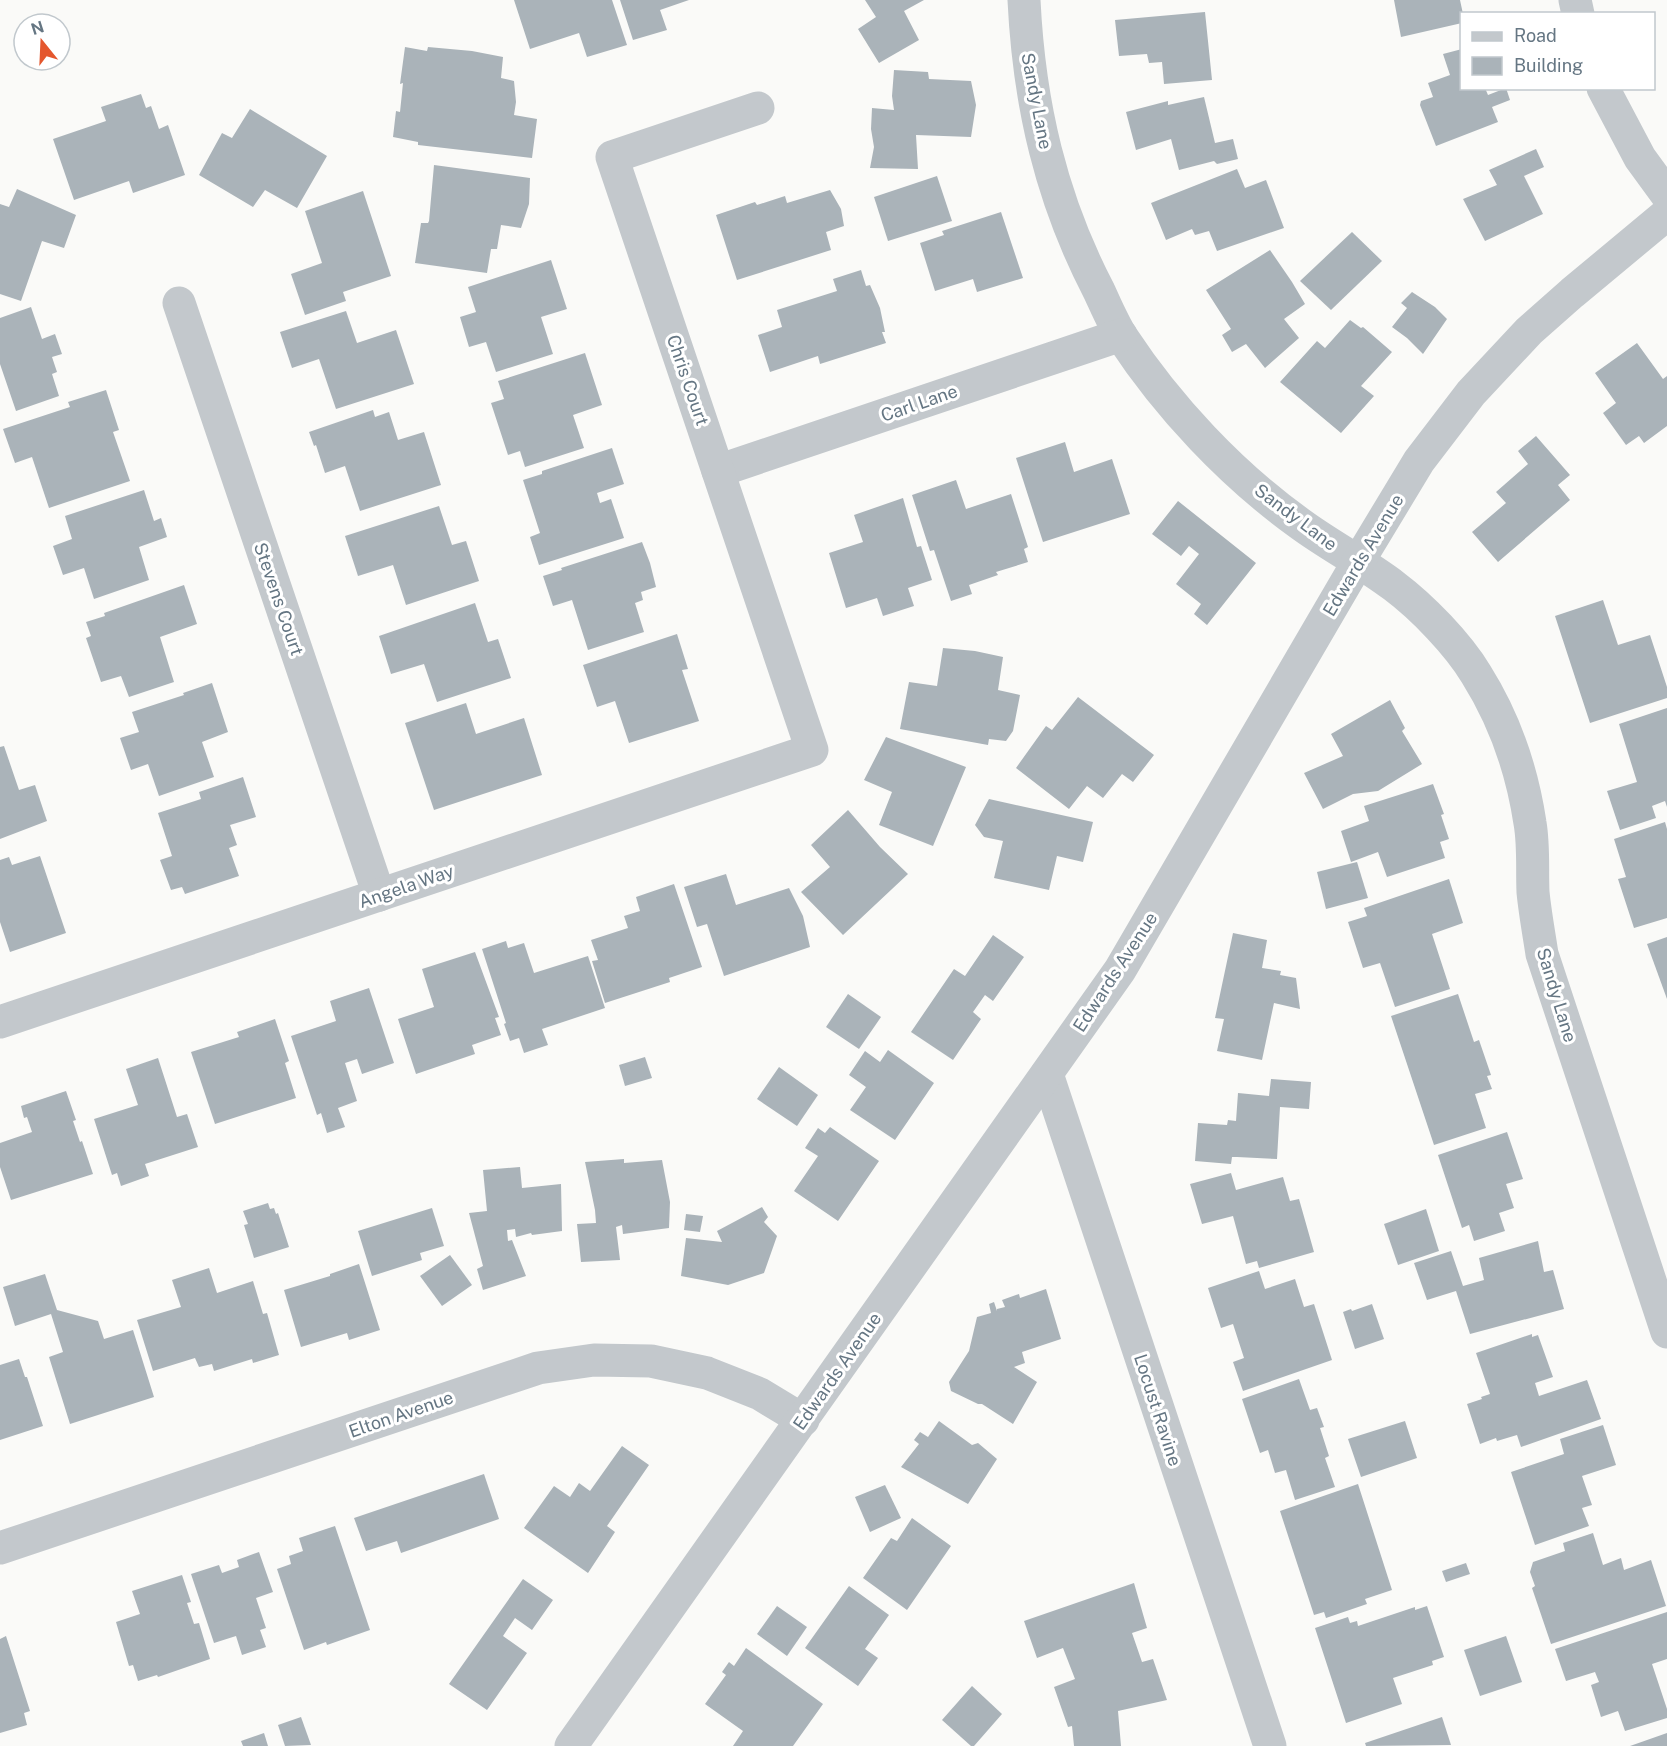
<svg xmlns="http://www.w3.org/2000/svg" width="1667" height="1746" font-family="'Public Sans',sans-serif">
<style>
.building{fill:#aab3b9}
.lines{fill:none;stroke-linecap:round;stroke-linejoin:round}
.minor{stroke:#c3c8cc;stroke-width:33}
.labels{text-anchor:middle;dominant-baseline:central;stroke-width:6;stroke-linejoin:round;paint-order:stroke}
.street-label{font-size:18px;fill:#657683;stroke:#fff}
</style>
<rect width="100%" height="100%" fill="#fafaf8"/>
<!-- building -->
<g class="building">
<path d="M514 0H612L627 45 587 57 579 33 530 49Z"/>
<path d="M620 0H689L660 10 667 30 633 40Z"/>
<path d="M865 0H924L904 11 919 40 879 63 858 29 876 17Z"/>
<path d="M1394 0H1460L1463 14H1462V23L1401 37Z"/>
<path d="M1205 12 1212 80 1164 84 1162 62 1149 63 1147 54 1119 56 1115 20Z"/>
<path d="M405 47 427 51 428 47 472 51 503 57 501 78 514 81 516 102 514 115 537 119 532 158 418 145V142L393 137 396 111 400 112 403 83 400 84Z"/>
<path d="M1462 49V88H1485L1488 95 1506 88 1510 100 1492 107 1498 122 1436 146 1420 105 1421 101 1433 97 1428 83 1450 75 1443 54Z"/>
<path d="M894 70 928 72 929 79 971 81 976 105 971 137 916 135 918 169 870 168 874 147 871 129 872 108 894 110 892 96Z"/>
<path d="M141 94 146 108 151 106 159 129 168 125 185 175 133 193 129 181 74 200 53 139 106 121 101 107Z"/>
<path d="M1204 97 1215 143 1233 139 1238 159 1217 164 1214 161 1179 170 1171 139 1136 150 1126 112 1168 101V105Z"/>
<path d="M250 109 327 156 297 208 265 190 253 207 199 175 222 133 232 138Z"/>
<path d="M1536 149 1544 167 1524 176 1543 214 1485 241 1463 199 1497 185 1489 170Z"/>
<path d="M434 165 530 178 529 204 521 228 501 225 497 249H491L487 273 415 263 421 223H428L429 221Z"/>
<path d="M1237 169 1245 188 1266 180 1284 228 1217 251 1209 231 1195 235 1192 229 1166 240 1151 203Z"/>
<path d="M937 176 952 221 888 241 874 197Z"/>
<path d="M17 189 76 215 64 248 42 241 21 301 0 294V204L9 207Z"/>
<path d="M830 190 841 209 844 226 826 232 831 250 737 280 716 215 755 202 757 205 785 196 787 203Z"/>
<path d="M363 191 391 276 343 292 346 301 305 315 291 274 322 263 305 211Z"/>
<path d="M1001 212 1023 278 977 292 973 279 935 291 920 243 944 235 942 231Z"/>
<path d="M1352 232 1382 261 1331 310 1300 281Z"/>
<path d="M1270 250 1292 282 1305 304 1284 319 1299 338 1265 368 1246 344 1232 352 1222 335 1231 329 1206 290Z"/>
<path d="M551 260 567 309 541 317 553 354 496 372 486 342 469 347 460 317 476 312 468 287Z"/>
<path d="M861 270 866 286 870 285 880 308 885 332H882L886 343 820 364 818 356 770 372 758 335 782 327 777 310 837 291 833 279Z"/>
<path d="M1412 292 1435 307 1447 319 1423 354 1407 338 1392 327 1407 308 1401 303Z"/>
<path d="M31 307 42 339 55 334 62 354 52 357 57 372 52 374 59 396 16 411 0 364V318Z"/>
<path d="M346 311 357 343 396 330 414 384 336 409 319 359 292 368 280 332Z"/>
<path d="M1350 320 1361 328 1363 327 1392 352 1361 386 1374 396 1341 433 1280 382 1317 341 1325 348Z"/>
<path d="M1637 343 1663 379 1667 376V426L1644 443 1639 436 1626 445 1603 413 1616 403 1595 373Z"/>
<path d="M585 353 602 405 573 415 584 448 525 467 520 451 508 455 491 403 504 399 498 381Z"/>
<path d="M106 390 119 430 113 432 130 481 49 508 32 457 15 463 3 429 70 407 68 402Z"/>
<path d="M373 410 375 417 389 412 398 440 424 432 441 485 360 511 345 466 325 473 316 445 314 446 309 432Z"/>
<path d="M1536 436 1570 475 1558 485 1570 500 1498 562 1472 532 1506 503 1496 492 1528 464 1518 451Z"/>
<path d="M1065 442 1074 472 1112 459 1130 514 1043 542 1016 458Z"/>
<path d="M612 448 624 484 597 493 600 503 611 499 624 538 539 565 530 537 540 533 523 480 542 474V471Z"/>
<path d="M956 480 966 509 1011 494 1028 547 1024 549 1028 562 996 572 998 575 969 585 972 594 951 601 934 550 930 551 912 495Z"/>
<path d="M144 490 154 521 161 518 167 537 139 547 149 580 94 599 84 568 63 575 53 546 72 539 65 516Z"/>
<path d="M903 498 917 547 921 546 932 580 908 588 914 606 883 616 877 598 846 608 829 553 863 542 854 515Z"/>
<path d="M1178 501 1256 563 1207 625 1194 614 1201 604 1176 584 1199 554 1189 546 1181 556 1152 534Z"/>
<path d="M439 506 452 545 466 541 479 581 406 605 393 565 358 576 345 536Z"/>
<path d="M642 542 650 563 656 587 641 592 643 600 635 603 644 632 588 650 572 600 553 606 543 576 562 570 561 568Z"/>
<path d="M184 585 197 624 160 637 174 682 129 697 121 676 101 682 86 638 91 636 86 622 105 616 104 613Z"/>
<path d="M1603 600 1618 645 1650 635 1667 687V698L1590 723 1555 616Z"/>
<path d="M475 603 488 642 498 639 511 678 437 702 424 664 391 674 379 636Z"/>
<path d="M677 634 688 669 682 670 699 721 629 743 615 701 597 707 583 665Z"/>
<path d="M943 648 975 651 1003 657 998 690 1020 695 1013 731 1006 741 989 739 988 745 900 729 909 682 937 686Z"/>
<path d="M212 683 228 732 202 742 214 777 159 796 148 764 131 770 120 738 139 732 132 712 184 695 183 693Z"/>
<path d="M1078 697 1154 755 1133 782 1122 774 1103 798 1087 786 1069 809 1016 768 1046 726 1052 730Z"/>
<path d="M1390 700 1405 728 1402 731 1422 764 1378 791 1353 794 1323 809 1304 773 1343 756 1331 734Z"/>
<path d="M466 703 476 734 524 718 542 775 434 810 405 723Z"/>
<path d="M1667 708V807L1665 801 1652 806 1656 818 1620 830 1607 791 1637 782 1619 724Z"/>
<path d="M886 737 966 767 933 846 879 825 892 792 864 780Z"/>
<path d="M4 746 19 790 35 785 47 821 0 839V747Z"/>
<path d="M243 777 256 817 230 825 237 845 229 848 239 876 185 894 182 887 171 890 160 860 172 856 158 813 201 799 199 792Z"/>
<path d="M1433 784 1444 814 1441 815 1449 839 1440 842 1445 858 1387 877 1378 852 1351 862 1341 831 1369 821 1364 806Z"/>
<path d="M989 799 1093 822 1083 862 1057 856 1049 890 994 878 1003 841 984 837 975 825Z"/>
<path d="M848 810 880 847 908 874 843 935 801 892 830 867 811 845Z"/>
<path d="M1665 822 1667 829V918L1634 928 1618 879 1626 877 1614 839Z"/>
<path d="M40 856 66 933 10 952 0 922V860L9 857 12 865Z"/>
<path d="M1357 862 1368 898 1326 909 1317 872Z"/>
<path d="M726 874 736 905 789 888 803 916 810 947 724 976 707 924 697 927 684 887Z"/>
<path d="M1449 879 1463 923 1432 934 1450 989 1395 1007 1380 963 1363 968 1348 922 1367 916 1364 908Z"/>
<path d="M674 884 702 967 669 978 670 982 605 1003 592 961 598 960 591 940 628 928 624 916 640 911 636 897Z"/>
<path d="M1233 933 1267 940 1262 968 1281 971 1280 975 1296 978 1300 1009 1274 1003 1262 1060 1217 1051 1224 1019 1215 1018Z"/>
<path d="M993 935 1024 957 993 1001 985 995 973 1012 981 1019 953 1060 911 1032 954 969 965 976Z"/>
<path d="M1667 937V999L1647 944Z"/>
<path d="M506 941 508 948 524 943 534 973 588 956 605 1008 542 1029 548 1045 524 1053 519 1038 510 1041 504 1024 506 1023 482 949Z"/>
<path d="M475 952 499 1017 495 1018 501 1035 472 1045 475 1054 416 1074 398 1019 434 1007 422 969Z"/>
<path d="M369 988 394 1063 362 1074 357 1059 345 1063 357 1101 338 1108 345 1127 327 1133 321 1113 317 1115 291 1036 336 1021 330 1001Z"/>
<path d="M848 994 881 1017 859 1049 826 1027Z"/>
<path d="M1458 994 1474 1042 1479 1040 1491 1075 1487 1076 1492 1089 1475 1094 1486 1128 1434 1145 1391 1016Z"/>
<path d="M275 1019 289 1061 285 1063 296 1098 215 1124 191 1052 239 1037 237 1032Z"/>
<path d="M888 1050 934 1083 895 1140 850 1110 866 1087 849 1075 865 1051 880 1062Z"/>
<path d="M645 1057 652 1078 625 1086 619 1065Z"/>
<path d="M158 1058 177 1117 187 1114 198 1147 145 1164 149 1176 121 1186 117 1173 112 1175 94 1119 138 1105 126 1069Z"/>
<path d="M779 1067 818 1095 797 1126 757 1099Z"/>
<path d="M1271 1079 1311 1082 1309 1109 1280 1107 1277 1159 1237 1157H1232L1231 1164 1195 1161 1198 1123 1227 1125 1228 1120 1236 1121 1238 1093 1269 1096Z"/>
<path d="M66 1091 76 1120 73 1121 80 1142 82 1141 93 1174 11 1200 0 1167V1143L32 1132 27 1117 24 1118 21 1106Z"/>
<path d="M830 1127 879 1161 838 1221 794 1191 818 1156 805 1148 818 1128 825 1133Z"/>
<path d="M1507 1132 1523 1179 1506 1184 1514 1208 1499 1213 1505 1231 1474 1241 1469 1225 1462 1228 1438 1155Z"/>
<path d="M624 1159V1163L662 1160 670 1202 669 1228 623 1234 622 1225 616 1227 620 1260 581 1262 577 1224 596 1223 595 1210 585 1162Z"/>
<path d="M520 1167 522 1188 561 1184 562 1231 532 1235 531 1233 516 1237 515 1229 507 1230 508 1241 512 1240 526 1276 483 1290 477 1269 483 1266 469 1213 487 1211 483 1170Z"/>
<path d="M1231 1173 1236 1190 1283 1177 1290 1201 1299 1199 1314 1252 1259 1268 1257 1261 1246 1264 1233 1216 1202 1224 1190 1184Z"/>
<path d="M268 1203 270 1209 274 1208 276 1214 278 1213 289 1247 254 1258 244 1225 248 1224 243 1211Z"/>
<path d="M762 1207 768 1217 764 1222 777 1236 764 1273 728 1285 681 1276 686 1238 722 1242 717 1231Z"/>
<path d="M432 1208 444 1246 420 1253 422 1260 372 1276 358 1231Z"/>
<path d="M1426 1209 1439 1251 1398 1265 1384 1224Z"/>
<path d="M686 1214 703 1216 700 1232 684 1230Z"/>
<path d="M1538 1241 1544 1272 1553 1270 1564 1309 1470 1334 1456 1291 1427 1300 1414 1263 1451 1251 1463 1286 1484 1280 1479 1258Z"/>
<path d="M450 1255 472 1285 442 1306 420 1276Z"/>
<path d="M359 1264 380 1330 349 1340 347 1333 301 1347 284 1290 330 1276V1274Z"/>
<path d="M209 1268 217 1293 253 1281 263 1314 267 1313 279 1355 253 1363 252 1359 214 1371 212 1364 199 1367 195 1358 153 1371 137 1320 181 1307 172 1280Z"/>
<path d="M1259 1271 1265 1289 1295 1279 1304 1307 1314 1304 1332 1360 1243 1391 1233 1362 1244 1358 1233 1324 1221 1328 1208 1288Z"/>
<path d="M45 1274 57 1310 98 1321 104 1339 133 1330 154 1397 70 1424 49 1357 63 1352 51 1314 15 1326 3 1287Z"/>
<path d="M1046 1289 1061 1339 1022 1352 1025 1363 1014 1367 1037 1382 1013 1424 982 1404H978L951 1391 949 1382 969 1351 977 1317 991 1313 989 1304 994 1302 997 1311V1309L1005 1307 1002 1300 1019 1294 1020 1298Z"/>
<path d="M1372 1304 1384 1339 1355 1349 1343 1312 1351 1309 1352 1311Z"/>
<path d="M1532 1334V1337L1538 1335 1553 1377 1535 1383 1539 1396 1587 1380 1601 1419 1521 1447 1517 1435 1497 1441 1496 1438 1480 1444 1467 1404 1482 1399 1481 1397 1490 1394 1476 1353Z"/>
<path d="M19 1359 25 1377H27L43 1426 0 1440V1365Z"/>
<path d="M1299 1379 1310 1410 1317 1408 1324 1427 1320 1428 1329 1456 1325 1458 1335 1487 1295 1500 1286 1470 1275 1473 1268 1450 1260 1453 1242 1399Z"/>
<path d="M939 1421 972 1445 978 1443 997 1459 968 1504 901 1467 919 1444 914 1440 920 1432 928 1437Z"/>
<path d="M1405 1421 1417 1458 1361 1477 1348 1439Z"/>
<path d="M1603 1425 1616 1465 1582 1476 1592 1505 1582 1508 1589 1526 1535 1545 1511 1472 1564 1454 1560 1439Z"/>
<path d="M622 1446 649 1465 607 1526 615 1532 588 1573 524 1528 554 1486 570 1497 579 1483 590 1491Z"/>
<path d="M484 1474 499 1519 401 1553 397 1541 366 1551 354 1518Z"/>
<path d="M1358 1484 1392 1590 1365 1599 1367 1604 1326 1618 1324 1612 1314 1615 1280 1511Z"/>
<path d="M885 1485 901 1518 870 1532 855 1497Z"/>
<path d="M912 1518 951 1546 907 1610 863 1578 891 1538 897 1541Z"/>
<path d="M335 1526 370 1630 327 1645 326 1642 304 1650 277 1569 291 1564 289 1556 303 1551 299 1538Z"/>
<path d="M1593 1533 1603 1565 1621 1558 1624 1570 1651 1560 1666 1606 1551 1644 1532 1588 1535 1586 1530 1572 1533 1562 1565 1551 1563 1543Z"/>
<path d="M259 1552 273 1592 256 1598 266 1628 260 1630 266 1647 242 1655 236 1636 214 1643 191 1574 219 1565 222 1573 239 1567 237 1560Z"/>
<path d="M1466 1563 1470 1574 1446 1582 1442 1571Z"/>
<path d="M182 1575 191 1602 187 1603 194 1624 199 1623 210 1659 158 1677 157 1675 138 1681 133 1665 129 1666 116 1622 140 1614 132 1591Z"/>
<path d="M523 1579 553 1600 532 1630 515 1618 503 1636 527 1653 487 1710 449 1684Z"/>
<path d="M1134 1583 1147 1628 1132 1633 1142 1662 1153 1659 1167 1700 1118 1711 1121 1746H1074L1072 1726 1068 1727 1054 1687 1075 1679 1063 1648 1037 1658 1024 1621Z"/>
<path d="M849 1586 889 1615 865 1649 878 1658 858 1686 805 1648Z"/>
<path d="M777 1606 807 1627 787 1656 757 1634Z"/>
<path d="M1427 1606 1444 1657 1432 1661 1433 1665 1393 1678 1402 1704 1346 1723 1315 1628 1348 1617 1350 1623 1357 1621 1358 1626 1415 1607V1610Z"/>
<path d="M1667 1612V1659L1652 1664 1667 1709V1718L1625 1731 1618 1711 1601 1717 1591 1685 1599 1682 1595 1672 1566 1681 1555 1649Z"/>
<path d="M6 1636 30 1711 24 1713 27 1725 0 1733V1639Z"/>
<path d="M1506 1636 1522 1682 1480 1696 1464 1650Z"/>
<path d="M746 1648 823 1704 793 1746H733L743 1731 705 1704 726 1675 722 1672 729 1662 734 1666Z"/>
<path d="M972 1686 1002 1714 974 1746H971L942 1720Z"/>
<path d="M301 1717 311 1745 285 1746 278 1725Z"/>
<path d="M1442 1717 1451 1745 1366 1746 1365 1743Z"/>
<path d="M264 1733 268 1746H243L241 1741Z"/>
<path d="M1667 1733V1746H1630Z"/>
</g>
<g class="lines">
<!-- minor -->
<g class="minor">
<path d="M1024 0C1029 104 1051 199 1099 291 1106 306 1113 323 1122 337 1168 407 1231 474 1299 523 1330 546 1364 563 1394 586 1422 607 1458 644 1476 674 1505 720 1522 770 1530 823 1534 846 1532 869 1533 892 1535 913 1539 934 1542 954L1667 1332"/>
<path d="M1575 0 1578 14"/>
<path d="M1603 88 1640 158 1667 195"/>
<path d="M179 303 379 895"/>
<path d="M718 471 1121 335"/>
<path d="M0 1022 812 750 612 157 758 108"/>
<path d="M1047 1074 1270 1746"/>
<path d="M0 1548 538 1368 594 1360 651 1361 707 1373 760 1394 803 1420"/>
<path d="M571 1746 1120 970 1358 562 1419 461 1471 393 1529 331 1572 293 1667 214"/>
</g>
</g>
<g class="labels">
<!-- street labels -->
<g class="street-label">
<text transform="translate(1037 101) rotate(79)">Sandy Lane</text>
<text transform="translate(688 380) rotate(71)">Chris Court</text>
<text transform="translate(919 403) rotate(-19)">Carl Lane</text>
<text transform="translate(1296 517) rotate(37)">Sandy Lane</text>
<text transform="translate(1363 555) rotate(-59)">Edwards Avenue</text>
<text transform="translate(279 599) rotate(71)">Stevens Court</text>
<text transform="translate(406 886) rotate(-19)">Angela Way</text>
<text transform="translate(1115 972) rotate(-57)">Edwards Avenue</text>
<text transform="translate(1557 995) rotate(73)">Sandy Lane</text>
<text transform="translate(837 1371) rotate(-55)">Edwards Avenue</text>
<text transform="translate(1158 1410) rotate(72)">Locust Ravine</text>
<text transform="translate(401 1414) rotate(-19)">Elton Avenue</text>
</g>
</g>
<!-- legend -->
<rect x="1460" y="12" width="195" height="78" fill="#ffffff" stroke="#c1c8cd" stroke-width="1.5"/>
<rect x="1472" y="32" width="30" height="9" fill="#c3c8cc" stroke="#c1c8cd" stroke-width="1.5"/>
<text x="1514" y="42" font-size="18" fill="#657683">Road</text>
<rect x="1472" y="57" width="30" height="18" fill="#aab3b9" stroke="#c1c8cd" stroke-width="1.5"/>
<text x="1514" y="72" font-size="18" fill="#657683">Building</text>
<!-- north arrow -->
<g transform="translate(42 42) rotate(342)"><circle r="28" fill="#ffffff" stroke="#c1c8cd" stroke-width="1.5"/>
<path d="M0-4.5L10 22L0 15L-10 22Z" fill="#e4572e"/>
<text y="-9" font-size="16" font-weight="bold" text-anchor="middle" fill="#657683">N</text>
</g>
</svg>
